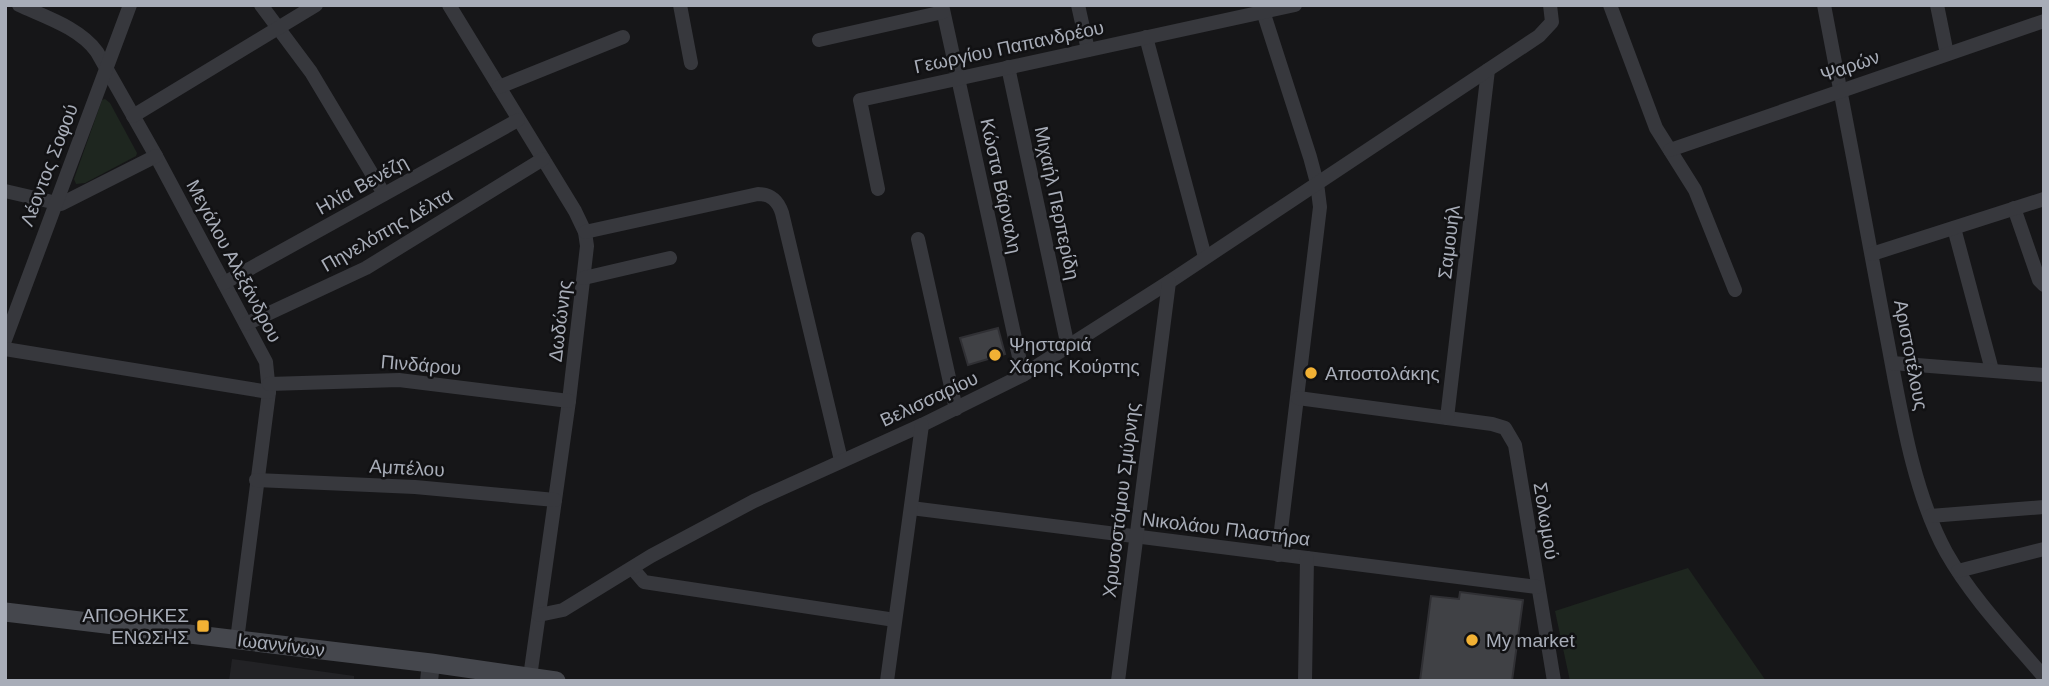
<svg xmlns="http://www.w3.org/2000/svg" width="2049" height="686" font-family="Arial,sans-serif">
<style>
.built{fill:#222225}
.green{fill:#1e261f}
.building{fill:#404145;stroke:#303034;stroke-width:2}
.lines{fill:none;stroke-linecap:round;stroke-linejoin:round}
.minor{stroke:#37383d;stroke-width:14}
.tertiary{stroke:#37383d;stroke-width:18}
.secondary{stroke:#45474d;stroke-width:19}
.poi-dot{fill:#f2b134;stroke:#111113;stroke-width:2.5}
.labels{text-anchor:middle;dominant-baseline:central;stroke-width:5;stroke-linejoin:round;paint-order:stroke}
.street-label{font-size:19px;fill:#a8adb8;stroke:#111113}
.poi-label{font-size:19px;fill:#a8adb8;stroke:#111113;text-anchor:start}
</style>
<rect width="100%" height="100%" fill="#161618"/>
<!-- built -->
<path class="built" d="M232 659 354 676V681H229Z"/>
<!-- green -->
<g class="green">
<path d="M105 99 110 103 137 153 136 156 85 183 76 184 74 179 102 100Z"/>
<path d="M1688 568 1766 681H1570L1555 611Z"/>
</g>
<!-- building -->
<g class="building">
<path d="M998 328 1005 354 968 365 960 338Z"/>
<path d="M1460 592 1523 600 1512 681H1420L1431 596 1459 599Z"/>
</g>
<g class="lines">
<!-- minor -->
<g class="minor">
<path d="M19 5C45 17 80 28 97 52L156 156 266 362 269 392 237 640"/>
<path d="M261 5 311 72 384 194"/>
<path d="M449 5 575 211 585 232 587 246 569 401 530 677"/>
<path d="M680 5 691 63"/>
<path d="M942 5 1023 375"/>
<path d="M1078 5 1088 50"/>
<path d="M1261 5 1310 157 1317 183 1320 207 1278 555"/>
<path d="M1610 5 1656 128 1695 190 1735 290"/>
<path d="M1824 5C1845 113 1865 220 1885 328 1899 399 1911 488 1946 552 1972 598 2010 637 2044 677"/>
<path d="M1937 5 1947 54"/>
<path d="M1146 37 1205 257"/>
<path d="M819 40 943 12"/>
<path d="M1008 67 1068 347"/>
<path d="M499 87 623 37"/>
<path d="M133 116 316 5"/>
<path d="M1670 150 2044 21"/>
<path d="M878 189 860 100 1295 5"/>
<path d="M5 191 61 204 156 156"/>
<path d="M2014 208 2039 280 2044 285"/>
<path d="M1954 228 1992 370"/>
<path d="M585 232 758 194C771 194 778 201 782 213L841 460"/>
<path d="M918 239 956 409"/>
<path d="M1872 254 2044 199"/>
<path d="M584 278 670 258"/>
<path d="M224 283 518 120"/>
<path d="M246 324 366 268 543 159"/>
<path d="M5 340 130 5"/>
<path d="M5 349 269 392"/>
<path d="M1892 363 2044 375"/>
<path d="M269 384 399 380 569 401"/>
<path d="M1298 398 1492 424 1505 428 1515 445 1554 681"/>
<path d="M1447 418 1488 70"/>
<path d="M256 480 415 487 555 500"/>
<path d="M911 508 1537 587"/>
<path d="M1930 516 2044 507"/>
<path d="M633 569 644 582 895 620"/>
<path d="M1958 571 2044 549"/>
<path d="M539 615 563 610 651 556 754 501 922 425 1023 375 1169 282 1539 36 1552 22 1550 5"/>
<path d="M887 681 922 425"/>
<path d="M1118 681 1169 282"/>
<path d="M1305 681 1307 558"/>
</g>
<!-- tertiary -->
<path class="tertiary" d="M429 681 431 663"/>
<!-- secondary -->
<path class="secondary" d="M5 612 431 663 556 681"/>
</g>
<!-- markers -->
<g class="poi-dot">
<circle cx="995" cy="355" r="7"/>
<circle cx="1311" cy="373" r="7"/>
<rect x="196" y="619" width="14" height="14" rx="3.5"/>
<circle cx="1472" cy="640" r="7"/>
</g>
<g class="labels">
<!-- street labels -->
<g class="street-label">
<text transform="translate(1009 47) rotate(-12)">Γεωργίου Παπανδρέου</text>
<text transform="translate(1850 66) rotate(-19)">Ψαρών</text>
<text transform="translate(49 165) rotate(-69)">Λέοντος Σοφού</text>
<text transform="translate(362 185) rotate(-29)">Ηλία Βενέζη</text>
<text transform="translate(1001 186) rotate(78)">Κώστα Βάρναλη</text>
<text transform="translate(1057 203) rotate(78)">Μιχαήλ Περπερίδη</text>
<text transform="translate(387 230) rotate(-30)">Πηνελόπης Δέλτα</text>
<text transform="translate(1449 242) rotate(-83)">Σαμουήλ</text>
<text transform="translate(234 261) rotate(62)">Μεγάλου Αλεξάνδρου</text>
<text transform="translate(560 321) rotate(-83)">Δωδώνης</text>
<text transform="translate(1911 355) rotate(79)">Αριστοτέλους</text>
<text transform="translate(421 365) rotate(5)">Πινδάρου</text>
<text transform="translate(929 399) rotate(-25)">Βελισσαρίου</text>
<text transform="translate(407 468) rotate(3)">Αμπέλου</text>
<text transform="translate(1121 500) rotate(-83)">Χρυσοστόμου Σμύρνης</text>
<text transform="translate(1546 521) rotate(81)">Σολωμού</text>
<text transform="translate(1226 529) rotate(7)">Νικολάου Πλαστήρα</text>
<text transform="translate(281 645) rotate(7)">Ιωαννίνων</text>
</g>
<!-- poi labels -->
<g class="poi-label">
<text x="1009" y="344">Ψησταριά<tspan x="1009" dy="22">Χάρης Κούρτης</tspan></text>
<text x="1325" y="373">Αποστολάκης</text>
<text x="189" y="615" text-anchor="end">ΑΠΟΘΗΚΕΣ<tspan x="189" dy="22">ΕΝΩΣΗΣ</tspan></text>
<text x="1486" y="640">My market</text>
</g>
</g>
<!-- border -->
<rect width="2049" height="686" fill="none" stroke="#a8adb8" stroke-width="14"/>
</svg>
